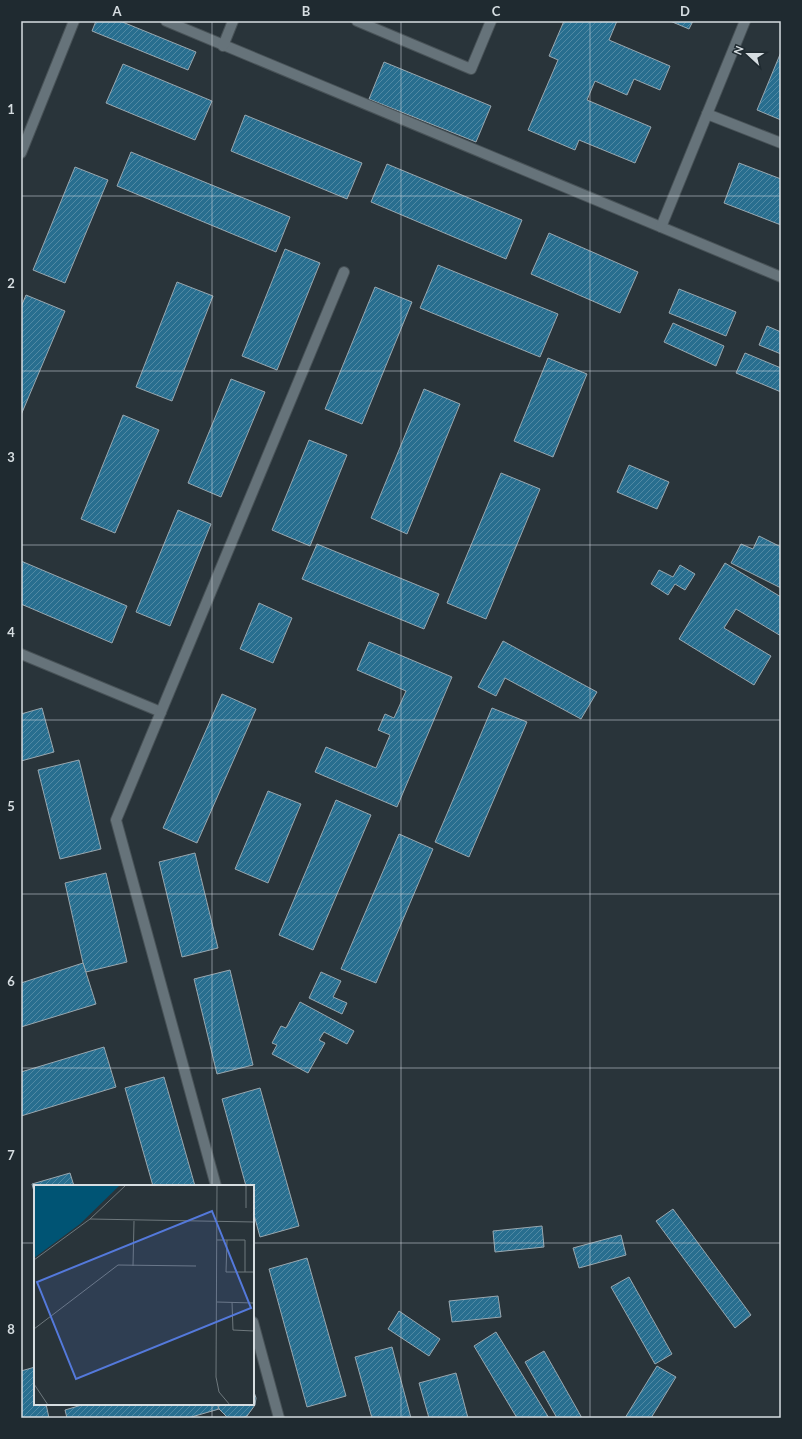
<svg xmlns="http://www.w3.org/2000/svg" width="802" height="1439" font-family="Lato,sans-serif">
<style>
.building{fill:url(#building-hatch);stroke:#99a7af}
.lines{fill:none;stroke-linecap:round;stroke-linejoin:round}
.minor-casing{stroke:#485257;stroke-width:12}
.minor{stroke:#66737a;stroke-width:10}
.grid{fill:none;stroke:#d6dde1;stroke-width:1;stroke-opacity:0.55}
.inset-road{fill:none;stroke:#6e787d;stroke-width:1}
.view{fill:#5479db;fill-opacity:0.15;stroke:#5479db;stroke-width:2}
.inset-edge{fill:none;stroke:#d6dde1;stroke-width:2}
.neatline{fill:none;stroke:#d6dde1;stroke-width:1.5}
.grid-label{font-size:13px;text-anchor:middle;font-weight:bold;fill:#d6dde1}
</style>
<defs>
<pattern id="building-hatch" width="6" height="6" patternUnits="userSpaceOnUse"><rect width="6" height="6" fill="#286e8f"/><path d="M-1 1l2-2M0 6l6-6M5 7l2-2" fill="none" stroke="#5189a4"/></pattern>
</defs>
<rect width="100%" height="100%" fill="#29343a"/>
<!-- building -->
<g class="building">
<path d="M96 21H120L196 52 188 70 92 31Z"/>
<path d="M564 21H617L609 40 670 66 660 90 634 79 627 95 595 81 587 100 651 127 635 163 579 140 575 150 528 130 558 60 549 56Z"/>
<path d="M670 21H693L689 29Z"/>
<path d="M781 52V120L757 110Z"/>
<path d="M384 62 491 106 476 142 369 99Z"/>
<path d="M123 64 212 101 195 140 106 103Z"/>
<path d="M245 115 362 163 347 199 231 151Z"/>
<path d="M131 152 290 217 276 252 117 186Z"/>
<path d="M739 163 781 179V225L724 203Z"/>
<path d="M387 164 522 220 506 259 371 202Z"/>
<path d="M75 167 108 180 65 283 33 270Z"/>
<path d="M549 233 638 272 620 313 531 274Z"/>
<path d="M285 249 320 263 277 370 242 356Z"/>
<path d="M438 265 558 314 540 357 420 308Z"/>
<path d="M177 282 213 296 172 401 136 387Z"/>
<path d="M375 287 412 302 362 424 325 409Z"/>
<path d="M679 289 736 312 726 336 669 313Z"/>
<path d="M26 295 65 311 21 415V307Z"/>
<path d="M673 323 724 346 716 366 664 342Z"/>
<path d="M767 326 781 332V354L759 345Z"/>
<path d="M745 353 781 368V392L736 373Z"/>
<path d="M548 358 587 374 553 457 514 441Z"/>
<path d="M231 379 265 392 221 497 188 483Z"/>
<path d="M424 389 460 404 407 534 371 518Z"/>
<path d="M123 415 159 430 115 533 81 519Z"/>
<path d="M309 440 347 455 310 546 272 530Z"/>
<path d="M629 465 669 482 657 509 617 492Z"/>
<path d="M501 473 540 489 486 619 447 603Z"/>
<path d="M178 510 211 524 170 626 136 612Z"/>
<path d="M759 536 781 547V588L731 563 741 544 753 549Z"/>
<path d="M317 544 439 594 424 629 302 579Z"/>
<path d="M21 561 127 606 112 643 21 604Z"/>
<path d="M725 563 781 597V636L736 609 724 628 771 656 754 685 679 639Z"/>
<path d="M680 565 695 574 685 590 675 584 668 595 651 584 659 570 673 577Z"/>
<path d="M259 603 292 618 273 663 240 649Z"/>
<path d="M503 641 597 692 581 719 505 678 496 696 478 687Z"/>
<path d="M369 642 452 677 397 807 315 772 326 747 376 768 390 735 378 730 385 714 394 718 406 691 357 670Z"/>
<path d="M222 694 256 709 197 843 163 828Z"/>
<path d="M42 708 54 752 21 761V714Z"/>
<path d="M492 708 527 722 469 857 435 842Z"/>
<path d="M79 760 101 849 60 859 38 770Z"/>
<path d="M268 791 301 804 268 883 235 869Z"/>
<path d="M336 800 371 815 313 950 279 935Z"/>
<path d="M399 834 433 849 376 983 341 969Z"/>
<path d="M195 853 218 948 182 957 159 862Z"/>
<path d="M106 873 127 962 86 972 83 963 65 883Z"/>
<path d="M83 963 96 1004 21 1027V983Z"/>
<path d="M230 970 253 1065 217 1074 194 979Z"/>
<path d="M321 972 341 981 333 997 347 1003 342 1014 309 998Z"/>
<path d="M300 1002 354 1031 347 1044 324 1032 319 1040 325 1043 308 1073 272 1054 277 1045 272 1043 281 1026 286 1028Z"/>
<path d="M104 1047 116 1087 21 1116V1072Z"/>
<path d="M164 1077 195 1186H153L125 1088Z"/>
<path d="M260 1088 299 1226 260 1237 253 1211V1186H246L222 1099Z"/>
<path d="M70 1173 74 1186H35V1195L32 1184Z"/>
<path d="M673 1209 751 1315 735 1328 656 1221Z"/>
<path d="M542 1226 544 1247 495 1252 493 1231Z"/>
<path d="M621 1235 626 1255 579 1268 573 1248Z"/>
<path d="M307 1258 346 1396 307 1407 269 1269Z"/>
<path d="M629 1277 672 1354 655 1364 611 1287Z"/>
<path d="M498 1296 501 1317 452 1322 449 1301Z"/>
<path d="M399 1311 440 1339 429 1356 388 1329Z"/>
<path d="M496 1332 549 1418H517L474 1346Z"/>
<path d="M392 1347 411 1418H372L355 1357Z"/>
<path d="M544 1351 582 1418H557L525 1362Z"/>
<path d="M657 1366 676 1377 651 1418H625Z"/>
<path d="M35 1367V1404H46L49 1418H21V1371Z"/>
<path d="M456 1373 468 1418H429L419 1383Z"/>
<path d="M253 1389 256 1398 255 1405 247 1416 242 1418H228L219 1409 217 1404H253Z"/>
<path d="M85 1404H217L219 1409 188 1418H67L65 1410Z"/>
</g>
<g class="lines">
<!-- minor casing -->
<g class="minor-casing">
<g id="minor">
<path d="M166 21 781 277"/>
<path d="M357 21 471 69 491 21"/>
<path d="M223 46 233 21"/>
<path d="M707 114 781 143"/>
<path d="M21 153 74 21"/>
<path d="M661 227 745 21"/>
<path d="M21 654 161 712"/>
<path d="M216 1186 116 820 344 272"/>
<path d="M253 1322 279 1418"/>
</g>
</g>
<!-- minor -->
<use href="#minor" class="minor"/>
</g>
<!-- grid -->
<path class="grid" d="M212 21V1186M401 21V1418M590 21V1418M21 196H781M21 371H781M21 545H781M21 720H781M21 894H781M21 1068H781M21 1243H35M253 1243H781M212 1404V1418"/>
<!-- overview -->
<g transform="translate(34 1185)">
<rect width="220" height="220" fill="#29343a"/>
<path d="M0 0H86L46 39 0 73Z" fill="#005474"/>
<path class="inset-road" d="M183 0 182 192 185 207 196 220M212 0V23M56 34 220 37M183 55H211V87M193 55 192 87H220M0 75 56 34 92 0M99 81 100 36M183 117 220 118M198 117 199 145 220 146M0 144 84 80 162 81M0 199 14 220"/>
<path class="view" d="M178 26 217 123 42 194 3 97Z"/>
<rect width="220" height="220" class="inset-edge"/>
</g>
<!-- border -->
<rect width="802" height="1439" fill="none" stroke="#1f2a30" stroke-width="44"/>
<!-- north arrow -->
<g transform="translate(748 54) rotate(292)" stroke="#1f2a30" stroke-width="3" paint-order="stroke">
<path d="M0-3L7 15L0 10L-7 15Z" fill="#d6dde1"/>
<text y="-6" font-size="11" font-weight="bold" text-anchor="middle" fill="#d6dde1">N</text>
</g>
<rect x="22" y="22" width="758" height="1395" class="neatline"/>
<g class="grid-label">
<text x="117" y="16">A</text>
<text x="306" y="16">B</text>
<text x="496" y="16">C</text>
<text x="685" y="16">D</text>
<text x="11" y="114">1</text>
<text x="11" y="288">2</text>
<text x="11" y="462">3</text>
<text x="11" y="637">4</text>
<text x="11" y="811">5</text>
<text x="11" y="986">6</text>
<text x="11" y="1160">7</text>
<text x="11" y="1334">8</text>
</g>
</svg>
